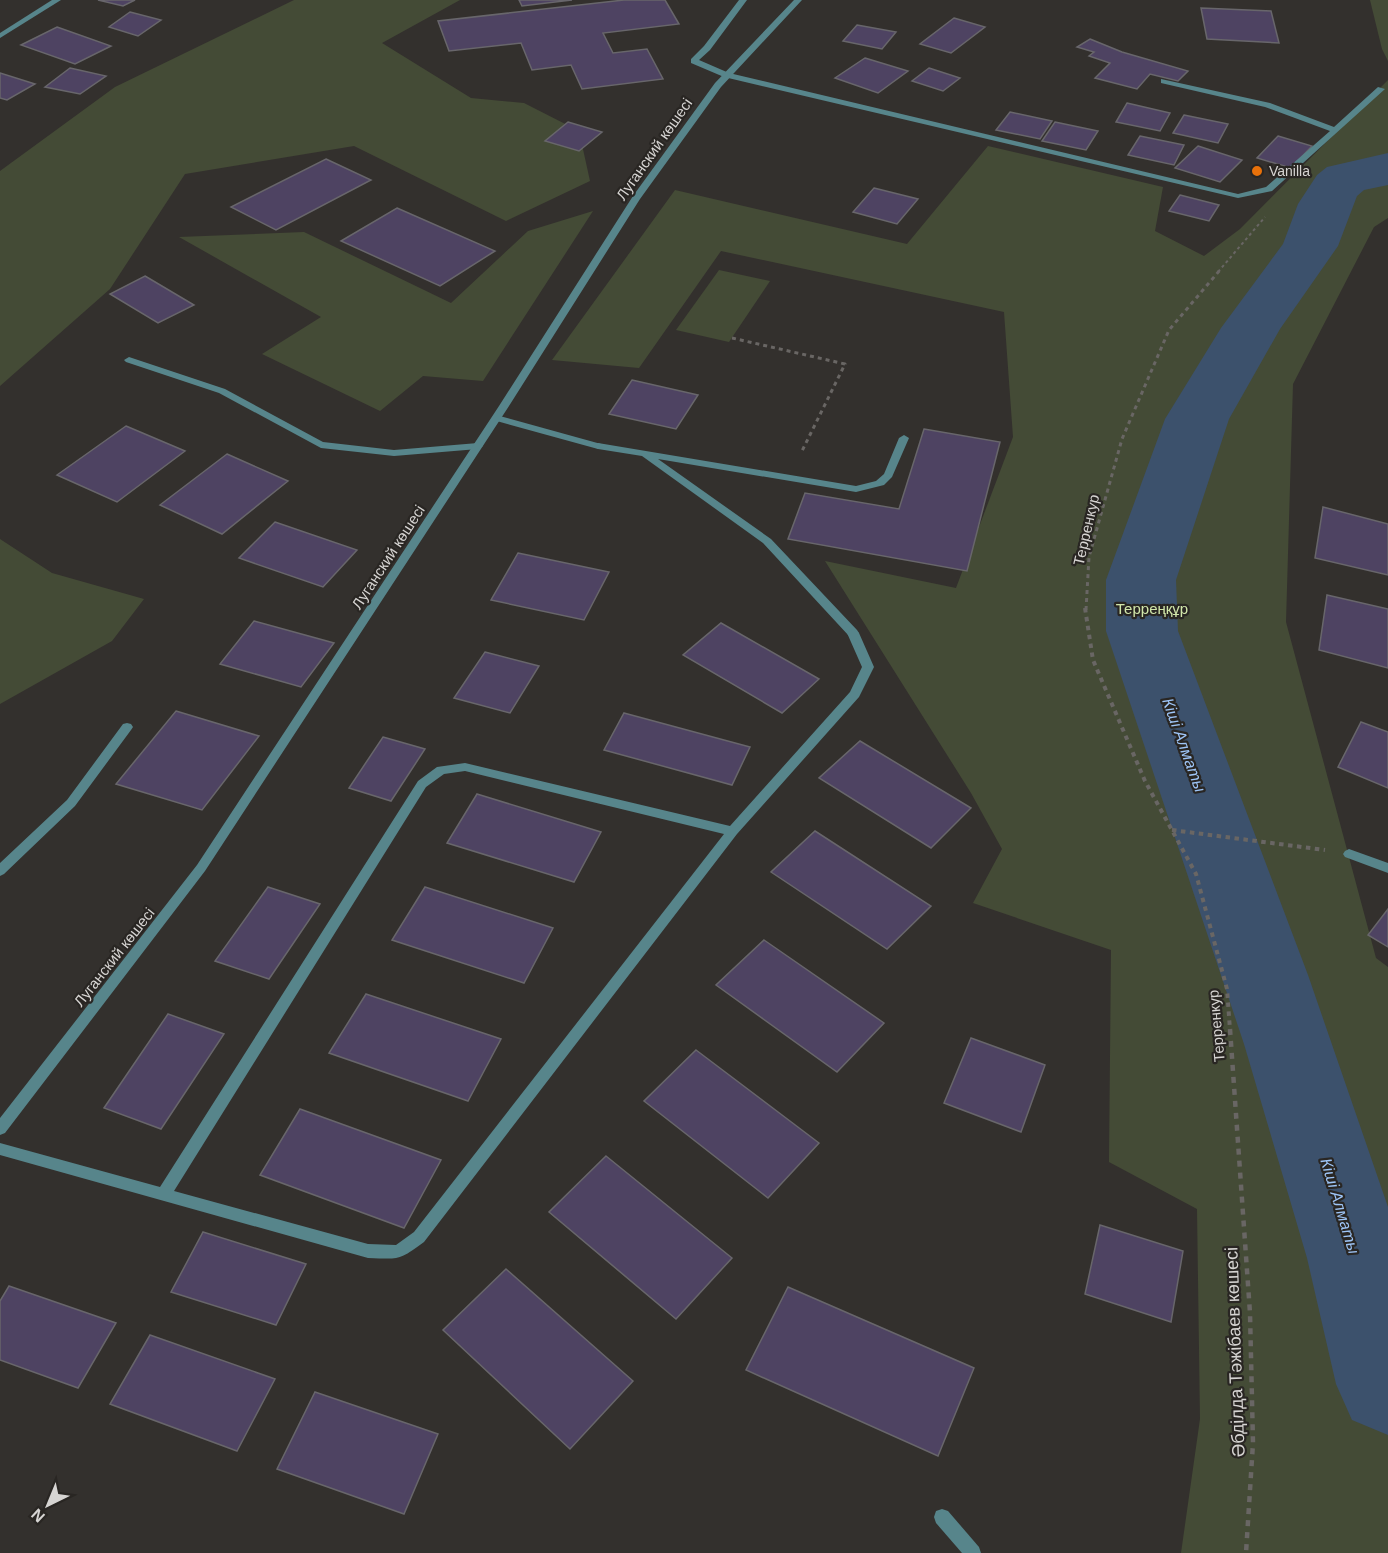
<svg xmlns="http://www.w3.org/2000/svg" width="1388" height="1553" font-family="Arial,sans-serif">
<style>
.green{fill:#444b36}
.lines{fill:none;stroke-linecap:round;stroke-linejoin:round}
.river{fill:#3c516c;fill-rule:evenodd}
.building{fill:#4e4362;stroke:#68666b;stroke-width:1.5}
.path-far3{stroke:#696664;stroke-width:2;stroke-dasharray:3 3;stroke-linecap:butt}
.path-far2{stroke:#696664;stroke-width:3;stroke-dasharray:4 4;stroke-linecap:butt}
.path-far1{stroke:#696664;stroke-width:4;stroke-dasharray:4.5 4.5;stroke-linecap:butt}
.path{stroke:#696664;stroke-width:4.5;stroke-dasharray:6 6;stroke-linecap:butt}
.service{fill:#57858b;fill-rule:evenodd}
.minor{fill:#57858b;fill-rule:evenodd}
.tertiary{fill:#57858b;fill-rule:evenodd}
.food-dot{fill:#e8710a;stroke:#292623;stroke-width:2}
.labels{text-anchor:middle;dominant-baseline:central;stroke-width:4.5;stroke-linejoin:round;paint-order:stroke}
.far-poi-label{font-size:14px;fill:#d6d4d2;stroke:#292623;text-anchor:start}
.street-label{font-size:15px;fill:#d6d4d2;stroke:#292623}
.park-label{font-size:15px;fill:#d1e6aa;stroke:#292623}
.water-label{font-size:16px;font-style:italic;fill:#9ec5f7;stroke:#292623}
.near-street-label{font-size:18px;fill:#d6d4d2;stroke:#292623}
</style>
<rect width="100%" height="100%" fill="#33302d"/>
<!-- green -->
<g class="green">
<path d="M294 0H460L382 43 471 98 524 103 579 131 590 181 506 221 354 146 185 174 110 289 0 386V171L115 87Z"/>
<path d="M1370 0H1388V61L1382 49Z"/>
<path d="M1388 80V218L1374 227 1293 384 1286 622 1376 958 1388 967V1553H1181L1200 1419 1197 1209 1109 1162 1111 950 973 903 1002 849 971 793 825 561 956 588 1013 437 1004 312 721 251 639 368 552 360 675 190 907 244 988 146 1163 187 1155 231 1204 256 1240 229Z"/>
<path d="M593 211 483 381 423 376 380 411 262 354 321 317 179 237 304 232 451 303 528 231Z"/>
<path d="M719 270 770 281 729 342 676 330Z"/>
<path d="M0 539 52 573 144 599 112 641 0 704Z"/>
</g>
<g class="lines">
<!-- river -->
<path class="river" d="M1388 153V185L1364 190 1357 196 1338 246 1280 329 1229 419 1176 580 1178 631 1308 975 1388 1207V1435L1352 1420 1336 1384 1307 1258 1244 1044 1106 631V580L1165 419 1221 328 1283 244 1298 204 1317 175 1327 167Z"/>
</g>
<!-- building -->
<g class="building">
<path d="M98 0H135L123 6Z"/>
<path d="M519 0H572L522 6Z"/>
<path d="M624 0H665L679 24 603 33 613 53 647 49 663 79 582 89 571 65 532 70 521 43 449 51 438 21Z"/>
<path d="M1201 8 1271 11 1279 43 1207 39Z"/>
<path d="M130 12 161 20 138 36 109 27Z"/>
<path d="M954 18 985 27 951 53 920 44Z"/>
<path d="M857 25 896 32 882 49 843 41Z"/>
<path d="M57 27 111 46 75 64 21 45Z"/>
<path d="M1090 39 1122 52 1188 71 1178 81 1150 74 1137 89 1095 78 1110 63 1089 56 1094 52 1077 47Z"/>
<path d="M865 58 908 71 878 93 835 78Z"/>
<path d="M70 68 106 76 80 94 45 87Z"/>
<path d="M929 68 960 78 943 91 912 81Z"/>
<path d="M0 73 35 84 7 100 0 98Z"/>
<path d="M1127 103 1170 113 1160 131 1116 122Z"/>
<path d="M1010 112 1052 121 1040 139 996 130Z"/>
<path d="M1184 115 1228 124 1218 143 1173 133Z"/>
<path d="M568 122 602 132 579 151 545 141Z"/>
<path d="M1055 122 1098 131 1086 150 1042 141Z"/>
<path d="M1140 136 1184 145 1174 165 1128 155Z"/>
<path d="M1278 136 1312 146 1291 168 1257 158Z"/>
<path d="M1198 146 1242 160 1220 182 1175 168Z"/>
<path d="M326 159 371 180 276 230 231 207Z"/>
<path d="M874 188 918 199 897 224 853 212Z"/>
<path d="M1180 195 1219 205 1209 221 1169 211Z"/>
<path d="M397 208 495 251 440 286 341 241Z"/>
<path d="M145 276 194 305 158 323 110 294Z"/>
<path d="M632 380 698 395 676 429 609 414Z"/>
<path d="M126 426 185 451 117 502 57 475Z"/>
<path d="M924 429 1000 442 967 571 788 539 805 493 899 509Z"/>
<path d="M227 454 288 481 222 534 160 505Z"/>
<path d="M1323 507 1388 524V575L1315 558Z"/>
<path d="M275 522 357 550 323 587 239 558Z"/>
<path d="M518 553 609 572 584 620 491 600Z"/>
<path d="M1327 595 1388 609V668L1319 650Z"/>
<path d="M254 621 334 643 301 687 220 664Z"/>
<path d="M721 623 819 679 782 713 683 655Z"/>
<path d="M485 652 539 666 510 713 454 698Z"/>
<path d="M176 711 259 736 202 810 116 784Z"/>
<path d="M624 713 750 747 732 785 604 750Z"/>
<path d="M1361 722 1388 732V788L1338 767Z"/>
<path d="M383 737 425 749 391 801 349 788Z"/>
<path d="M860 741 971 808 931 848 819 778Z"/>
<path d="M477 794 601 832 574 882 447 843Z"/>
<path d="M815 831 931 906 887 949 771 872Z"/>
<path d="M268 887 320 904 269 979 215 961Z"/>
<path d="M425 887 553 928 524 983 392 940Z"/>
<path d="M1388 909V947L1368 935Z"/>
<path d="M764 940 884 1023 837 1072 716 985Z"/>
<path d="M366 994 501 1039 468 1101 329 1053Z"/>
<path d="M168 1014 224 1034 161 1129 104 1108Z"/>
<path d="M971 1038 1045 1065 1021 1132 944 1103Z"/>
<path d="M696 1050 819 1143 768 1198 644 1101Z"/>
<path d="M300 1109 441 1160 404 1228 260 1175Z"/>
<path d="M606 1156 732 1258 676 1319 549 1212Z"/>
<path d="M1100 1225 1183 1251 1171 1322 1085 1294Z"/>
<path d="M203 1232 306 1264 276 1325 171 1292Z"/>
<path d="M506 1269 633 1381 570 1449 443 1330Z"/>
<path d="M9 1286 116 1323 78 1388 0 1360V1301Z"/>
<path d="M788 1287 974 1368 938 1456 746 1370Z"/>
<path d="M150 1335 275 1379 237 1451 110 1404Z"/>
<path d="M315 1392 438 1434 404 1514 277 1469Z"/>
</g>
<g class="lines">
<!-- path-far3 -->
<path class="path-far3" d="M1218 272 1265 217"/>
<!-- path-far2 -->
<g class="path-far2">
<path d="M732 338 845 364 801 453"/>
<path d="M1086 610 1089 557 1122 439 1169 330 1220 270"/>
</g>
<!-- path-far1 -->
<g class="path-far1">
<path d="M1085 608 1093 660 1145 781 1196 874 1227 989 1230 1030"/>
<path d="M1172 830 1325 850"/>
</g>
<!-- path -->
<path class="path" d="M1230 1029 1250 1313 1253 1443 1246 1553"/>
<!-- service -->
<g class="service">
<path d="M739 0H747L710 50 699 60 729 73 1238 194 1266 187 1330 131 1265 107 1161 83V79L1270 103 1334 127 1378 87 1385 89 1272 191 1238 198 724 77 691 63V59L704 46Z"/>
<path d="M129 357 225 389 323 442 394 450 478 443 483 446 478 449 394 456 321 448 219 393 126 362 124 360Z"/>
<path d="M904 435 909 438 892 477 884 485 856 492 658 459 771 539 857 630 859 633 857 636H849L763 543 642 456 598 449 593 446 598 443 856 486 876 481 884 474 899 438Z"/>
<path d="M127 723 131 724 133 727 131 730 75 806 4 874 0 876V863L67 800 123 724Z"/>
<path d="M942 1509 948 1511 979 1547 981 1553H962L936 1523 934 1517 936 1511Z"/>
</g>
<!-- minor -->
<g class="minor">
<path d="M52 0H61L0 38V33Z"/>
<path d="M496 415 601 444 603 446 598 449 493 420V416Z"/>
<path d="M853 629 859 633 874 667 859 697 737 834 424 1242C398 1261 400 1259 368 1258L0 1155V1143L160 1187 418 781 437 767 465 763 730 826 850 692 862 667 847 633ZM465 771 724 834 414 1232 396 1245 368 1244 174 1191 426 787 444 774Z"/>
<path d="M1349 849 1388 863V873L1345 857 1343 854 1345 851Z"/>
</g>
<!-- tertiary -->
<path class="tertiary" d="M794 0H802L721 87 640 199 509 406 205 871 5 1133 0 1135V1118L197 865 499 406 633 196 715 83Z"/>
</g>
<!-- markers -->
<circle class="food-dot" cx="1257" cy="171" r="6"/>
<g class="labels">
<!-- far-poi labels -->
<g class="far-poi-label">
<text x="1269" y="171">Vanilla</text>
</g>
<!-- street labels -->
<g class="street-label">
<text transform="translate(654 149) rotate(-55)">Луганский көшесі</text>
<text transform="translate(1086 530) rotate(-77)">Терренкур</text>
<text transform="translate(388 557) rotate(-57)">Луганский көшесі</text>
<text transform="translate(114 957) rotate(-52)">Луганский көшесі</text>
<text transform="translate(1216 1026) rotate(-95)">Терренкур</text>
</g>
<!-- park labels -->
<g class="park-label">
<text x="1152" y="608">Терреңқұр</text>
</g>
<!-- water labels -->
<g class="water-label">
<text transform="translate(1184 745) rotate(70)">Кіші Алматы</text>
<text transform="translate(1340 1206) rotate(73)">Кіші Алматы</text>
</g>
<!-- near-street labels -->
<g class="near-street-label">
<text transform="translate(1235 1352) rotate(-92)">Әбділда Тәжібаев көшесі</text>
</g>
</g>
<!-- north arrow -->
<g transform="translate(48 1505) rotate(223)" stroke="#292623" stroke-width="4.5" paint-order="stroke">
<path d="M0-4.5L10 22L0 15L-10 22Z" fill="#d6d4d2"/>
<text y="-9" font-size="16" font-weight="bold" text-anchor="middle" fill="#d6d4d2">N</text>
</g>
</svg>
